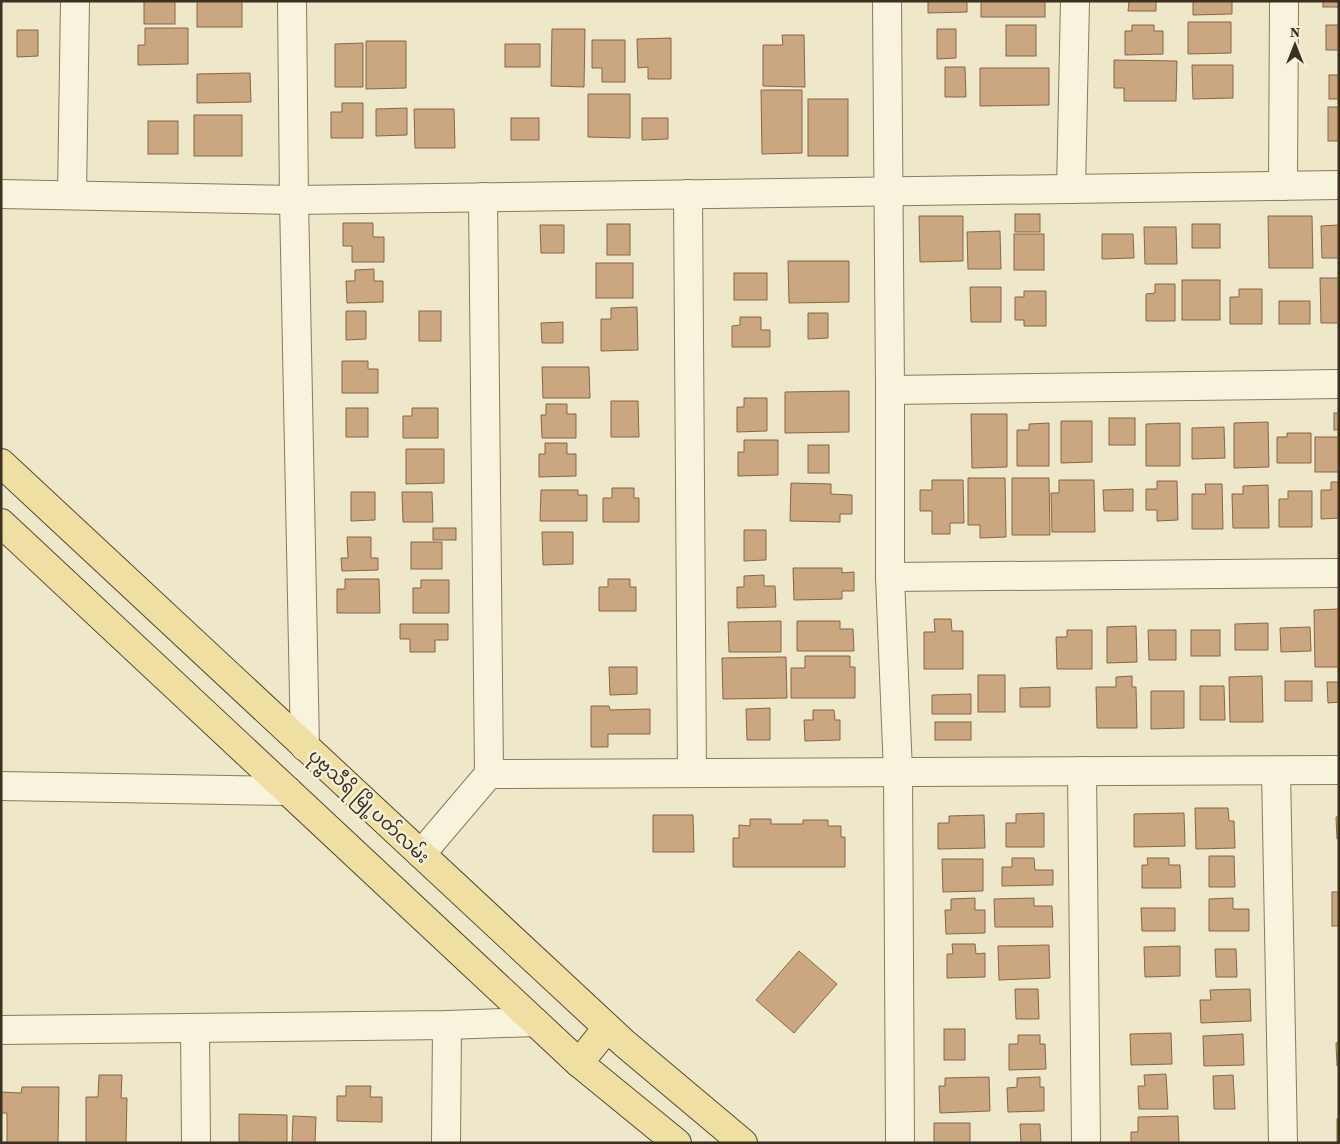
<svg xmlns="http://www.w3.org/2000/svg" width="1340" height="1144" font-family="'Source Serif 4','Noto Sans Myanmar',serif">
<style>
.building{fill:#caa780;stroke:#864}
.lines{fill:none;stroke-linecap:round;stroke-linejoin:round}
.street-casing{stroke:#8a7a5e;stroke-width:30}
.primary-casing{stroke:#584832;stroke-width:30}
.street{stroke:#f8f3dc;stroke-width:28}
.primary{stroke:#efdfa3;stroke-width:28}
.labels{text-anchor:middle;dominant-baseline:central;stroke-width:5;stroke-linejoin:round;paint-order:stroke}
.street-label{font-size:18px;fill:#3b3021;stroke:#f5f0d9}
</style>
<rect width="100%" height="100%" fill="#eee7c9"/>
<!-- building -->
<g class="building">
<rect x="144" y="1" width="31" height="23"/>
<rect x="197" y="1" width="45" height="26"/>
<path d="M928 1H967V12L928 13Z"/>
<rect x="981" y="1" width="64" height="16"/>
<path d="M1129 1H1156V11H1128Z"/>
<path d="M1193 1H1232V14L1193 15Z"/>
<rect x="1323" y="1" width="16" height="6"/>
<path d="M1188 22H1231V53L1188 54Z"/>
<rect x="1006" y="25" width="30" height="31"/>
<path d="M1132 25H1154V31H1163V54L1125 55V31H1132Z"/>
<rect x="1326" y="25" width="13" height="25"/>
<path d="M145 28H188V64L138 65V45H145Z"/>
<path d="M552 29H585L584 87 551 86Z"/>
<path d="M937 29H956V58L937 59Z"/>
<path d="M17 30H38V56L17 57Z"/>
<path d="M782 35H804L805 87 763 86V45H783Z"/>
<path d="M671 38V79H648V67L638 68 637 39Z"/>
<path d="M592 40H625V82H602V68H592Z"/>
<path d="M366 41H406V88L366 89Z"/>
<path d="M363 43V87H335V44Z"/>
<rect x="505" y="44" width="35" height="23"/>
<path d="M1114 60 1177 61 1176 101H1124V88H1114Z"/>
<path d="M1192 65H1233V98L1193 99Z"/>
<path d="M945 67H965L966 97H945Z"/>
<path d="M980 68H1049V105L980 106Z"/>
<path d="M250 73 251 102 197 103V74Z"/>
<rect x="1329" y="75" width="10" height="24"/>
<path d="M761 90H802V153L762 154Z"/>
<path d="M588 94H630V138L588 137Z"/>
<rect x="808" y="99" width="40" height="57"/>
<path d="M342 103H363V138H331V112H342Z"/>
<rect x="1328" y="107" width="11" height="34"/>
<path d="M407 108V135L376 136V109Z"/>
<path d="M414 109H454L455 148H415Z"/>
<rect x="194" y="115" width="48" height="41"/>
<rect x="511" y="118" width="28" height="22"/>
<path d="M642 118H668V139L642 140Z"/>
<rect x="148" y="121" width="30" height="33"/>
<rect x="1015" y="214" width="25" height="18"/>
<path d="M919 216H963V261L920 262Z"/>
<path d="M1268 216H1312L1313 268H1269Z"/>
<path d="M343 223H373V237H384V262H352V246H343Z"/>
<rect x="607" y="224" width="23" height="31"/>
<rect x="1192" y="224" width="28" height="24"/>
<path d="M540 225H564V253H541Z"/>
<path d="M1339 225V258H1322L1321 226Z"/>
<path d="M1144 227H1176L1177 264H1145Z"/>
<path d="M1000 231 1001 269H968L967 232Z"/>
<rect x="1014" y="234" width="30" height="36"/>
<path d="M1102 234H1133L1134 258 1102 259Z"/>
<path d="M788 261H849V302L789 303Z"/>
<rect x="596" y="263" width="37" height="35"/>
<path d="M374 269V281H383V302L347 303 346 281H355V270Z"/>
<rect x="734" y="273" width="33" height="27"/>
<path d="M1320 278H1339V323H1321Z"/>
<rect x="1182" y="280" width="38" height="40"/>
<path d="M1155 284H1175V321H1146V294L1155 293Z"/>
<path d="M970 287H1001V322H971Z"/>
<path d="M1239 289H1262V324H1230V297H1239Z"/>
<path d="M1024 291H1046V326H1024V320H1015V297H1024Z"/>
<rect x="1279" y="301" width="31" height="23"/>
<path d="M637 307 638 350 601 351V319H611V308Z"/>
<path d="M346 311H366V339L346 340Z"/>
<rect x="419" y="311" width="22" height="30"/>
<path d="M808 313H828V338L808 339Z"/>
<path d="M740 317H761V330H770V347H732V326L740 325Z"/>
<path d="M563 322V343H542L541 323Z"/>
<path d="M342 361H368V369H378V393H342Z"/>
<path d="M542 367H589L590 398H543Z"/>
<path d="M849 391V432L785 433V392Z"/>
<path d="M744 398H767V431L737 432V407H744Z"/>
<path d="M611 401H638L639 437H611Z"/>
<path d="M546 404H567V414H576V438H542L541 415H546Z"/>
<rect x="346" y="408" width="22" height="29"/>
<path d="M412 408H438V438H403V416H412Z"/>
<rect x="1334" y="413" width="5" height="17"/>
<path d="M971 414H1007V467L972 468Z"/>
<rect x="1109" y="418" width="26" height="27"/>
<path d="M1061 421H1092V462L1061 463Z"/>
<path d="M1268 422 1269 467 1234 468V423Z"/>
<path d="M1049 423V466H1017V430H1029V424Z"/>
<path d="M1180 423V466H1146V424Z"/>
<path d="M1224 427 1225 458 1192 459V428Z"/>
<path d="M1287 433H1311V463H1277V437H1287Z"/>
<rect x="1315" y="437" width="24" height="35"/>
<path d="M744 440H778V475L738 476V452H744Z"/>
<path d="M545 443H567V454H576V476L539 477V454H545Z"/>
<rect x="808" y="445" width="21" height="28"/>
<path d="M406 449H444V483L406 484Z"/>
<path d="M968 478H1005L1006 537 980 538V525H968Z"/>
<path d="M1012 478H1049L1050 535H1012Z"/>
<path d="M932 480H963L964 523H950V534H932V511H920V490H932Z"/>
<path d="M1059 480H1094L1095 532H1052L1051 493H1059Z"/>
<path d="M1157 481H1177L1178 520 1157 521V510H1146V489H1157Z"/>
<path d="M1331 482H1339V518L1321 519V490H1331Z"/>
<path d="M791 483 831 484V494L852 495V514H840V522L790 521Z"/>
<path d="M1205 484H1222L1223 529H1192V494H1206Z"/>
<path d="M1268 485 1269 528H1233L1232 494H1243V486Z"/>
<path d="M612 488H634V498H639V522H603V498H612Z"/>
<path d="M1133 489V511H1104L1103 490Z"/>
<path d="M541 490H578V495H587V521H540Z"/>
<path d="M1288 491H1312V527H1279V499H1288Z"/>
<path d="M351 492H375V520L351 521Z"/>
<path d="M402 492H432L433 522H403Z"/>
<rect x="433" y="528" width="23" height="12"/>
<path d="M744 530H766V560L744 561Z"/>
<path d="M542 532H573V564L543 565Z"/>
<path d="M347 537H371V558H378V570L342 571 341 558H348Z"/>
<rect x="411" y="542" width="31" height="27"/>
<path d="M793 568H842V573L854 572V591H842V599L794 600Z"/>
<path d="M764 575V586H775L776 607 737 608V587H744V576Z"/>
<path d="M345 579H379L380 613H337V589H345Z"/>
<path d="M608 579H630V587H636V611H599V587H608Z"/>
<path d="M421 580H449V613H413V588H421Z"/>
<path d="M1339 609V667H1315L1314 610Z"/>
<path d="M934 619H951L952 631H963V669H924V632H935Z"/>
<path d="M781 621V652H729L728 622Z"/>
<path d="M797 621H840V629H853L854 651H797Z"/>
<path d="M1268 623V650H1235V624Z"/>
<path d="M400 624H448V640H435V652H410V639H400Z"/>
<path d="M1136 626 1137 662 1107 663V627Z"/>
<path d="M1310 627 1311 651 1281 652 1280 628Z"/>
<path d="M1067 630H1092V669H1057L1056 637H1067Z"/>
<path d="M1148 630H1176V660H1149Z"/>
<rect x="1191" y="630" width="29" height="26"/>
<path d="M805 656H850V667H855V698H791V668H805Z"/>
<path d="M786 657 787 698 723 699 722 658Z"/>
<path d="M609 667H637V694L610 695Z"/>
<rect x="978" y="675" width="27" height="37"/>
<path d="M1132 676V687H1136L1137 728H1097L1096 687H1116V677Z"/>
<path d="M1262 676 1263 722H1230L1229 677Z"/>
<rect x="1285" y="681" width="27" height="20"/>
<path d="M1327 682H1339V702L1328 703Z"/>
<path d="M1200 686H1224L1225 720H1200Z"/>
<path d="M1050 687V707H1020V688Z"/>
<path d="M1151 691H1184V728L1151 729Z"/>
<path d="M971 694V714H932V695Z"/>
<path d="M591 706H609L610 710 650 709V734H608V747H591Z"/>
<path d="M770 708V740H747L746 709Z"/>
<path d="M813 710H834L835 720H840V740L805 741 804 720H813Z"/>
<rect x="935" y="722" width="36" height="18"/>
<path d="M1195 808H1228L1229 821H1234L1235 848 1196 849Z"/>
<path d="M1044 813V847H1006V823H1016V814Z"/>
<path d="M1184 813 1185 846 1134 847V814Z"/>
<path d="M653 815H693L694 852H653Z"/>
<path d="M984 815 985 848 938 849V823H949V816Z"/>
<path d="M1336 817H1339V839H1337Z"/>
<path d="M750 819H771V824H803V820H828V826H841V837H845V867H733V838H739V825L750 826Z"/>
<path d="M1209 856H1234L1235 887H1209Z"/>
<path d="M1012 858H1034L1035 870H1053V885L1002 886V867H1012Z"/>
<path d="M1147 858H1169V865H1180L1181 888H1142V865H1148Z"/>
<path d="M942 859H983V891L943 892Z"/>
<rect x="1332" y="892" width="7" height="34"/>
<path d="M975 898V910H985V933L946 934 945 910H951V899Z"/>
<path d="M1034 898V906H1052L1053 927H995L994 899Z"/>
<path d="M1233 898V909H1249V931H1209V899Z"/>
<path d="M1141 908H1175V931H1142Z"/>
<path d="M952 944H975L976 954 985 953V977L947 978V954H953Z"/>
<path d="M1049 945 1050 978 999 980 998 946Z"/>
<path d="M1180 946V976L1145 977 1144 947Z"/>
<path d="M1215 949H1236L1237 977H1216Z"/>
<path d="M799 951 837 984 794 1033 756 1000Z"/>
<path d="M1015 989H1038L1039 1019H1016Z"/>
<path d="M1250 989 1251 1021 1201 1023 1200 1000H1211L1210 990Z"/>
<rect x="944" y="1029" width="21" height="31"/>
<path d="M1171 1033 1172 1064 1131 1065 1130 1034Z"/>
<path d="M1243 1034 1244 1065 1204 1066 1203 1036Z"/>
<path d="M1018 1035H1040V1044H1045L1046 1069 1009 1070V1044H1018Z"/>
<path d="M1336 1043H1339V1065L1337 1066Z"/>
<path d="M1166 1074 1168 1109H1139L1138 1086H1145L1144 1075Z"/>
<path d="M99 1075H122L121 1098H127L126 1143H86V1097H98Z"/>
<path d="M1233 1075 1235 1109H1214L1213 1076Z"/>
<path d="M989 1077 990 1111 940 1113 939 1086H945V1078Z"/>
<path d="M1040 1077V1087H1044V1111L1008 1112 1007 1088 1017 1087V1078Z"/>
<path d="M346 1086H371L370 1097H382V1122L337 1121V1096H346Z"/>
<path d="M22 1087H59L58 1143H7V1113H1V1092L21 1093Z"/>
<path d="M239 1114 287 1115V1143L239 1142Z"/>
<path d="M293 1116 316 1117 315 1143H292Z"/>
<path d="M1178 1116 1179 1143H1131V1132H1138V1117Z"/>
<rect x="1337" y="1119" width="2" height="24"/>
<rect x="934" y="1123" width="36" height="20"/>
<path d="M1020 1124H1040L1041 1143H1021Z"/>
</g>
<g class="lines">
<!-- street casing -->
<g class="street-casing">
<g id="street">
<path d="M292 1 294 200 305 747"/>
<path d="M887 1 890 390V577L898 772 900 1143"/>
<path d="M1283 186 1284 1"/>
<path d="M1071 189 1075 1"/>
<path d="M1 194 294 200 1339 185"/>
<path d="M688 194 692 773"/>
<path d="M72 195 75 1"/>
<path d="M890 390 1339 384"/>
<path d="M890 577 1339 573"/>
<path d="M1082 771 1086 1143"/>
<path d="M1276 771 1283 1143"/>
<path d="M489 774 1339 770"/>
<path d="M1 786 288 791"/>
<path d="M421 854 489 774 483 197"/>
<path d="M195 1028 196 1143"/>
<path d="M1 1030 447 1025 535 1022"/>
<path d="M446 1143 447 1025"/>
</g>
</g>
<!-- primary casing -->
<g class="primary-casing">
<g id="primary">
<path d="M1 463 624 1043 743 1143"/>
<path d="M1 523 579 1063 677 1143"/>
<path d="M579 1063 607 1028"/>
</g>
</g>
<!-- street -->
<use href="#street" class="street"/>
<!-- primary -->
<use href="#primary" class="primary"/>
</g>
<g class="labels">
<!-- street labels -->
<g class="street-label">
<text transform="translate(369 806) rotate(43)">ပုဗ္ဗသီရိ မြို့ပတ်လမ်း</text>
</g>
</g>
<!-- border -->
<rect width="1340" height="1144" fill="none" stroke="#3b3021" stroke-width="5"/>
<!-- north arrow -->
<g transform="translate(1295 45)" stroke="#f5f0d9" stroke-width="4" paint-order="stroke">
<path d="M0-4L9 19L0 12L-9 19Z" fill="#3b3021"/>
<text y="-8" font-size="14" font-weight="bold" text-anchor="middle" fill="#3b3021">N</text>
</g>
</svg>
